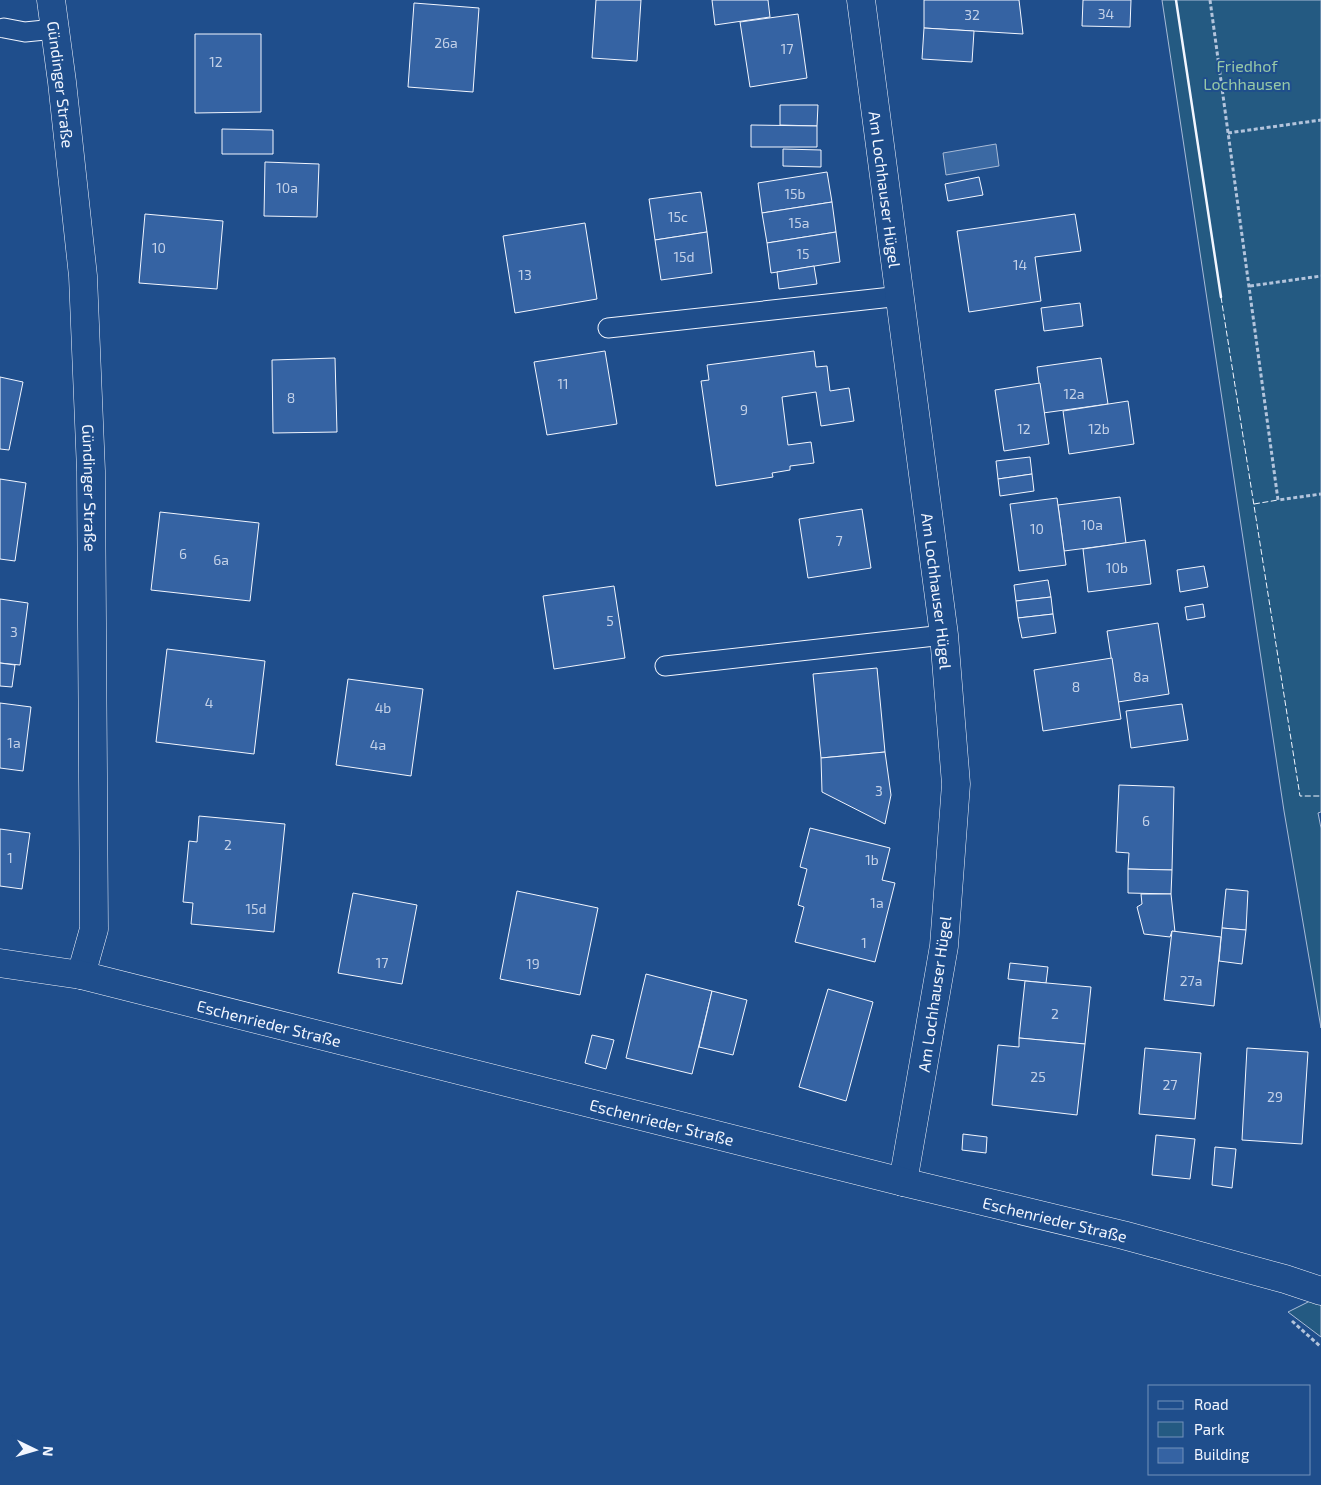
<svg xmlns="http://www.w3.org/2000/svg" width="1321" height="1485" font-family="'Exo 2',sans-serif">
<style>
.green{fill:#245a82;stroke:#a8bbd7}
.water{fill:#3b69a3;stroke:#a8bbd7}
.building{fill:#3563a3;stroke:#f2f6ff}
.lines{fill:none;stroke-linecap:round;stroke-linejoin:round}
.lane-casing{stroke:#f2f6ff;stroke-width:21}
.street-casing{stroke:#f2f6ff;stroke-width:29}
.secondary-casing{stroke:#f2f6ff;stroke-width:29}
.path{stroke:#b3c4dc;stroke-width:3;stroke-dasharray:4 2.5;stroke-linecap:butt}
.lane{stroke:#1f4e8c;stroke-width:19}
.street{stroke:#1f4e8c;stroke-width:28}
.secondary{stroke:#1f4e8c;stroke-width:28}
.fence{stroke:#f2f6ff;stroke-width:1;stroke-dasharray:6 2.5;stroke-linecap:butt}
.wall{stroke:#f2f6ff;stroke-width:2.5}
.labels{text-anchor:middle;dominant-baseline:central;stroke-width:4;stroke-linejoin:round;paint-order:stroke}
.number-label{font-size:14px;fill:#c3d1e8}
.park-label{font-size:16px;fill:#97c8a6;stroke:#1f4e8c}
.street-label{font-size:16px;fill:#f2f6ff;stroke:#1f4e8c}
</style>
<rect width="100%" height="100%" fill="#1f4e8c"/>
<!-- green -->
<g class="green">
<path d="M1162 0H1321V812L1318 813 1321 828V1028L1284 811Z"/>
<path d="M1310 1301 1321 1305V1337L1288 1312Z"/>
</g>
<!-- water -->
<path class="water" d="M996 144 999 166 946 175 943 153Z"/>
<!-- building -->
<g class="building">
<path d="M596 0H641L637 61 592 58Z"/>
<path d="M712 0H768L770 17 715 25Z"/>
<path d="M924 0H1019L1023 34 924 28Z"/>
<path d="M1083 0H1131L1130 27 1082 26Z"/>
<path d="M414 3 479 8 473 92 408 87Z"/>
<path d="M798 14 807 78 750 87 740 22Z"/>
<path d="M924 28 974 31 972 62 922 59Z"/>
<path d="M195 34H261V112L195 113Z"/>
<path d="M780 105H818L817 126 780 125Z"/>
<path d="M751 125 817 126V147H751Z"/>
<path d="M222 129 273 130V154H222Z"/>
<path d="M783 149 821 150V167L783 166Z"/>
<path d="M265 162 319 164 317 217 264 216Z"/>
<path d="M827 172 832 202 762 213 758 183Z"/>
<path d="M979 177 983 195 948 201 945 184Z"/>
<path d="M701 192 707 232 655 240 649 199Z"/>
<path d="M832 202 836 232 767 243 762 213Z"/>
<path d="M145 214 223 221 217 289 139 283Z"/>
<path d="M1075 214 1081 251 1035 257 1041 301 969 312 957 231Z"/>
<path d="M585 223 597 299 515 313 503 236Z"/>
<path d="M707 232 712 273 661 280 655 240Z"/>
<path d="M836 232 840 262 771 273 767 243Z"/>
<path d="M814 266 817 284 779 289 777 272Z"/>
<path d="M1080 303 1083 326 1044 331 1041 308Z"/>
<path d="M605 351 617 424 547 435 534 362Z"/>
<path d="M814 351 816 367 827 366 830 391 849 388 854 421 821 426 816 392 782 397 788 445 811 442 814 463 790 466V470L772 473 773 477 716 486 701 381 709 380 707 365Z"/>
<path d="M335 358 337 432 273 433 272 360Z"/>
<path d="M1101 358 1108 404 1043 413 1037 367Z"/>
<path d="M0 377 23 382 9 450 0 449Z"/>
<path d="M1040 383 1049 444 1004 451 995 390Z"/>
<path d="M1128 401 1134 444 1069 454 1063 411Z"/>
<path d="M1030 457 1032 474 998 479 996 461Z"/>
<path d="M1032 474 1034 491 1000 496 998 479Z"/>
<path d="M0 479 26 483 15 561 0 559Z"/>
<path d="M1120 497 1126 543 1064 551 1058 505Z"/>
<path d="M1057 498 1066 565 1019 571 1010 504Z"/>
<path d="M862 509 871 568 808 578 799 519Z"/>
<path d="M160 512 259 523 250 601 151 590Z"/>
<path d="M1145 540 1151 584 1088 592 1083 549Z"/>
<path d="M1204 566 1208 587 1180 592 1177 570Z"/>
<path d="M1048 580 1051 597 1016 601 1014 585Z"/>
<path d="M614 586 625 658 554 669 543 596Z"/>
<path d="M1051 597 1053 614 1018 618 1016 601Z"/>
<path d="M0 599 28 603 20 665 0 663Z"/>
<path d="M1203 604 1205 617 1187 620 1185 607Z"/>
<path d="M1053 614 1056 633 1022 638 1018 618Z"/>
<path d="M1158 623 1169 694 1118 702 1107 631Z"/>
<path d="M167 649 265 661 254 754 156 742Z"/>
<path d="M1112 658 1121 719 1043 731 1034 670Z"/>
<path d="M0 663 15 665 12 687 0 686Z"/>
<path d="M877 668 885 752 821 758 813 674Z"/>
<path d="M348 679 423 689 411 776 336 765Z"/>
<path d="M0 703 31 707 23 771 0 768Z"/>
<path d="M1182 704 1188 740 1131 748 1126 711Z"/>
<path d="M885 752 891 795 885 824 822 792 821 758Z"/>
<path d="M1119 785 1174 787 1172 870 1128 869 1129 853 1116 852Z"/>
<path d="M199 816 285 824 274 932 191 924 193 903 183 902 189 841 197 842Z"/>
<path d="M810 828 890 848 882 880 895 883 875 962 795 942 804 907 798 905 807 869 800 867Z"/>
<path d="M0 829 30 833 22 889 0 886Z"/>
<path d="M1128 869 1172 870 1171 894 1128 893Z"/>
<path d="M1226 889 1248 891 1246 930 1222 928Z"/>
<path d="M517 891 598 908 580 995 500 979Z"/>
<path d="M353 893 417 905 402 984 338 973Z"/>
<path d="M1141 894H1171L1175 932 1172 931 1170 937 1144 934 1137 907 1142 904Z"/>
<path d="M1222 928 1246 930 1242 964 1219 961Z"/>
<path d="M1172 931 1221 937 1214 1006 1164 1000Z"/>
<path d="M1010 963 1048 967 1046 983 1008 979Z"/>
<path d="M646 974 712 991 692 1074 626 1058Z"/>
<path d="M1025 981 1091 987 1085 1044 1019 1038Z"/>
<path d="M828 989 873 1002 846 1101 799 1087Z"/>
<path d="M712 991 747 1000 733 1055 699 1047Z"/>
<path d="M592 1035 614 1040 606 1069 585 1063Z"/>
<path d="M1019 1038 1085 1044 1077 1115 992 1105 998 1045 1019 1047Z"/>
<path d="M1145 1048 1201 1053 1195 1119 1139 1114Z"/>
<path d="M1247 1048 1308 1052 1302 1144 1242 1140Z"/>
<path d="M963 1134 987 1137 986 1153 962 1150Z"/>
<path d="M1156 1135 1195 1139 1190 1179 1152 1175Z"/>
<path d="M1215 1147 1236 1149 1232 1188 1212 1185Z"/>
</g>
<g class="lines">
<!-- lane casing -->
<g class="lane-casing">
<g id="lane">
<path d="M4 28 25 32 55 29"/>
<path d="M608 328 901 296"/>
<path d="M665 666 944 635"/>
</g>
</g>
<!-- street casing -->
<g class="street-casing">
<g id="street">
<path id="s1" d="M51 0 62 82 83 276 91 471 94 929 81 975"/>
<path id="s2" d="M861 0 944 635 956 784 944 946 903 1182"/>
</g>
</g>
<!-- secondary casing -->
<g class="secondary-casing">
<g id="secondary">
<path id="s3" d="M0 963 81 975 903 1182 1123 1235 1285 1279 1321 1291"/>
</g>
</g>
<!-- path -->
<g class="path">
<path d="M1210 0 1278 500 1321 494"/>
<path d="M1228 133 1321 120"/>
<path d="M1250 286 1321 276"/>
<path d="M1292 1321 1321 1347"/>
</g>
<!-- lane -->
<use href="#lane" class="lane"/>
<!-- street -->
<use href="#street" class="street"/>
<!-- secondary -->
<use href="#secondary" class="secondary"/>
<!-- fence -->
<g class="fence">
<path d="M1221 297 1300 796H1321"/>
<path d="M1254 504 1278 500"/>
</g>
<!-- wall -->
<path class="wall" d="M1176 0 1221 297"/>
</g>
<g class="labels">
<!-- number labels -->
<g class="number-label">
<text x="1106" y="13">34</text>
<text x="972" y="14">32</text>
<text x="446" y="42">26a</text>
<text x="787" y="48">17</text>
<text x="216" y="61">12</text>
<text x="287" y="187">10a</text>
<text x="795" y="193">15b</text>
<text x="678" y="216">15c</text>
<text x="799" y="222">15a</text>
<text x="159" y="247">10</text>
<text x="803" y="253">15</text>
<text x="684" y="256">15d</text>
<text x="1020" y="264">14</text>
<text x="525" y="274">13</text>
<text x="563" y="383">11</text>
<text x="1074" y="393">12a</text>
<text x="291" y="397">8</text>
<text x="744" y="409">9</text>
<text x="1024" y="428">12</text>
<text x="1099" y="428">12b</text>
<text x="1092" y="524">10a</text>
<text x="1037" y="528">10</text>
<text x="839" y="540">7</text>
<text x="183" y="553">6</text>
<text x="221" y="559">6a</text>
<text x="1117" y="567">10b</text>
<text x="610" y="620">5</text>
<text x="14" y="631">3</text>
<text x="1141" y="676">8a</text>
<text x="1076" y="686">8</text>
<text x="209" y="702">4</text>
<text x="383" y="707">4b</text>
<text x="14" y="742">1a</text>
<text x="378" y="744">4a</text>
<text x="879" y="790">3</text>
<text x="1146" y="820">6</text>
<text x="228" y="844">2</text>
<text x="10" y="857">1</text>
<text x="872" y="859">1b</text>
<text x="877" y="902">1a</text>
<text x="256" y="908">15d</text>
<text x="864" y="942">1</text>
<text x="382" y="962">17</text>
<text x="533" y="963">19</text>
<text x="1191" y="980">27a</text>
<text x="1055" y="1013">2</text>
<text x="1038" y="1076">25</text>
<text x="1170" y="1084">27</text>
<text x="1275" y="1096">29</text>
</g>
<!-- park labels -->
<g class="park-label">
<text x="1247" y="65">Friedhof<tspan x="1247" dy="18">Lochhausen</tspan></text>
</g>
<!-- street labels -->
<g class="street-label">
<text stroke="none"><textPath href="#s1" startOffset="85">Gündinger Straße</textPath></text>
<text stroke="none"><textPath href="#s2" startOffset="191">Am Lochhauser Hügel</textPath></text>
<text stroke="none"><textPath href="#s1" startOffset="490">Gündinger Straße</textPath></text>
<text stroke="none"><textPath href="#s2" startOffset="596">Am Lochhauser Hügel</textPath></text>
<text transform="translate(934 994) rotate(-82)">Am Lochhauser Hügel</text>
<text stroke="none"><textPath href="#s3" startOffset="276">Eschenrieder Straße</textPath></text>
<text stroke="none"><textPath href="#s3" startOffset="681">Eschenrieder Straße</textPath></text>
<text stroke="none"><textPath href="#s3" startOffset="1086">Eschenrieder Straße</textPath></text>
</g>
</g>
<!-- legend -->
<rect x="1148" y="1385" width="162" height="90" fill="#1f4e8c" stroke="#7391ba"/>
<rect x="1158" y="1401" width="25" height="8" fill="#1f4e8c" stroke="#7391ba"/>
<text x="1194" y="1410" font-size="15" fill="#f2f6ff">Road</text>
<rect x="1158" y="1422" width="25" height="15" fill="#245a82" stroke="#7391ba"/>
<text x="1194" y="1435" font-size="15" fill="#f2f6ff">Park</text>
<rect x="1158" y="1448" width="25" height="15" fill="#3563a3" stroke="#7391ba"/>
<text x="1194" y="1460" font-size="15" fill="#f2f6ff">Building</text>
<!-- north arrow -->
<g transform="translate(35 1450) rotate(95)" stroke="#1f4e8c" stroke-width="4" paint-order="stroke">
<path d="M0-4L9 19L0 12L-9 19Z" fill="#f2f6ff"/>
<text y="-8" font-size="14" font-weight="bold" text-anchor="middle" fill="#f2f6ff">N</text>
</g>
</svg>
